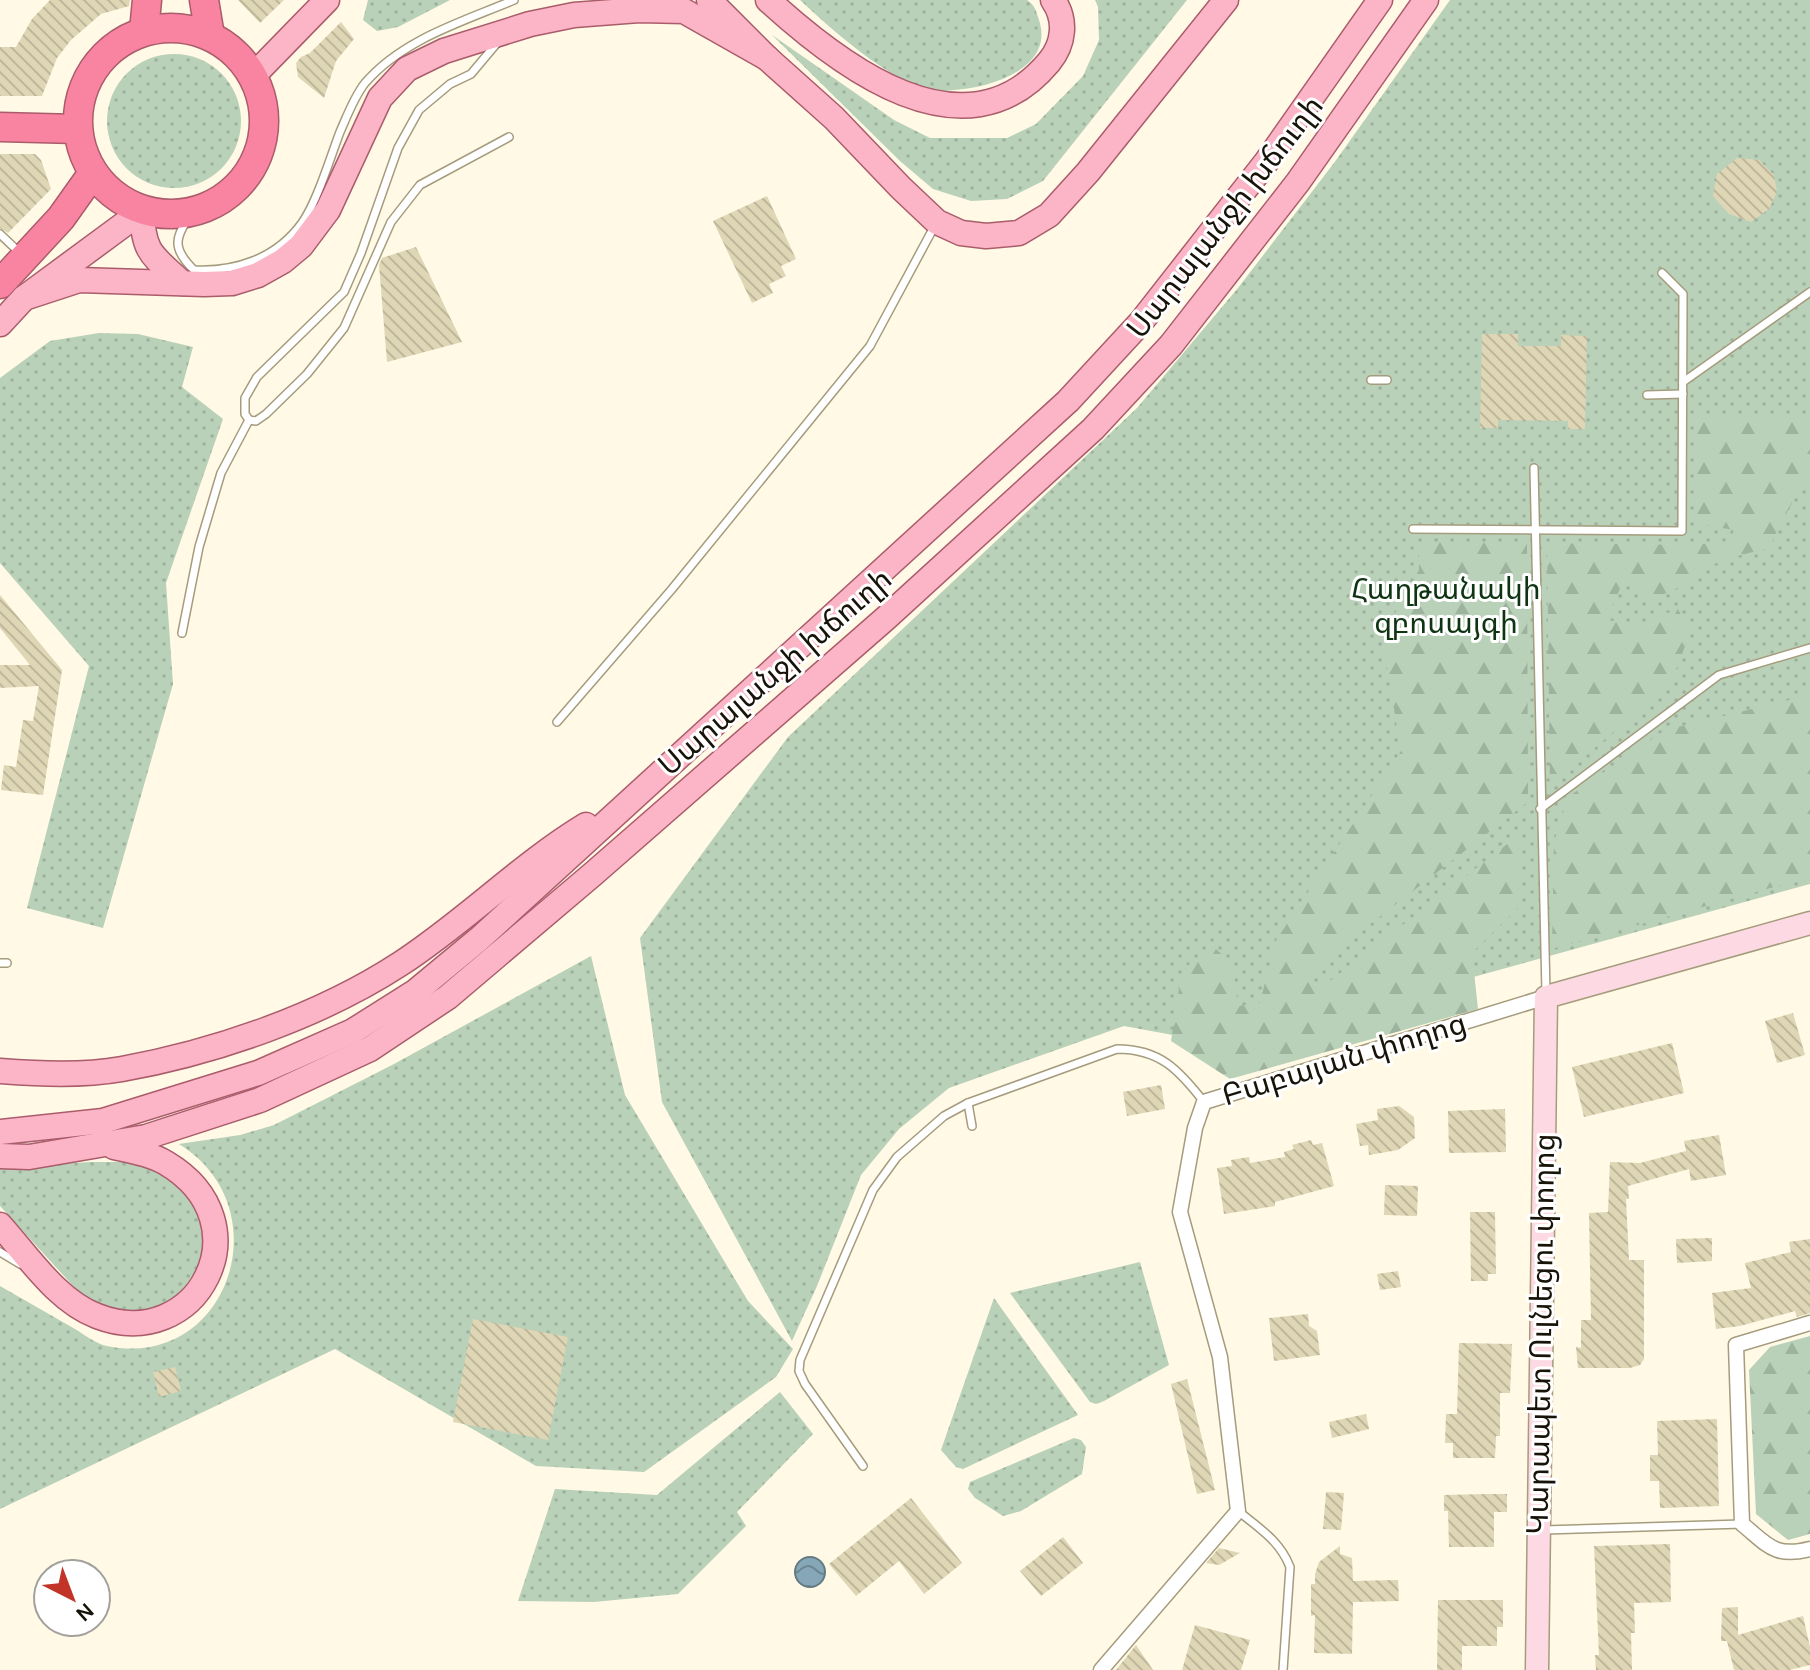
<svg xmlns="http://www.w3.org/2000/svg" width="1810" height="1670" font-family="Karla,'Noto Sans Armenian',sans-serif">
<style>
.grass{fill:url(#grass-dots)}
.forest{fill:url(#forest-firs)}
.water{fill:url(#water-waves);stroke:#647b82;stroke-width:2}
.building{fill:url(#building-back-hatch)}
.lines{fill:none;stroke-linecap:round;stroke-linejoin:round}
.lane-casing{stroke:#a59c7d;stroke-width:10}
.street-casing{stroke:#a59c7d;stroke-width:17}
.secondary-casing{stroke:#a59c7d;stroke-width:25}
.primary-casing{stroke:#aa5c6b;stroke-width:27}
.highway-casing{stroke:#aa5c6b;stroke-width:31}
.lane{stroke:#fff;stroke-width:7}
.street{stroke:#fff;stroke-width:14}
.secondary{stroke:#fddae3;stroke-width:22}
.primary{stroke:#fbb5c7;stroke-width:24}
.highway{stroke:#f984a1;stroke-width:28}
.labels{text-anchor:middle;dominant-baseline:central;stroke-width:6;stroke-linejoin:round;paint-order:stroke}
.street-label{font-size:30px;fill:#171308;stroke:#fff}
.park-label{font-size:30px;fill:#0e3412;stroke:#fff}
</style>
<defs>
<pattern id="grass-dots" width="8" height="8" patternUnits="userSpaceOnUse" patternTransform="scale(2)"><rect width="8" height="8" fill="#b9d1b8"/><path d="M2 2h.1M6 6h.1" fill="none" stroke="#9eb39d" stroke-width="1.8" stroke-linecap="round"/></pattern>
<pattern id="forest-firs" width="22" height="20" patternUnits="userSpaceOnUse" patternTransform="scale(2)"><rect width="22" height="20" fill="#b9d1b8"/><path d="M5 1l3.5 6h-7zM16 11l3.5 6h-7z" fill="#9eb39d"/></pattern>
<pattern id="water-waves" width="16" height="10" patternUnits="userSpaceOnUse" patternTransform="scale(2)"><rect width="16" height="10" fill="#85a7b7"/><path d="M0 5q4-4 8 0t8 0" fill="none" stroke="#6c8793"/></pattern>
<pattern id="building-back-hatch" width="6" height="6" patternUnits="userSpaceOnUse" patternTransform="scale(2)"><rect width="6" height="6" fill="#dfd6b6"/><path d="M-1 5l2 2M0 0l6 6M5-1l2 2" fill="none" stroke="#bfb79b"/></pattern>
</defs>
<rect width="100%" height="100%" fill="#fff9e5"/>
<!-- grass -->
<g class="grass">
<path d="M368 0H450L398 27 377 31 363 20Z"/>
<path d="M800 0H1027C1035 5 1036 11 1039 20 1055 68 990 88 954 90 946 91 937 93 930 91 887 79 832 30 800 0Z"/>
<path d="M1095 0H1187L1043 181 1007 199 971 201 933 189 900 161 772 35 894 120 930 138H1007L1036 124 1083 76 1099 40 1098 7Z"/>
<path d="M1450 0H1810V884L1227 1045 1124 1026 949 1088 899 1129 861 1175 817 1286 792 1341 662 1102 640 938 788 737 1137 408 1238 288 1334 163Z"/>
<circle cx="174" cy="121" r="67"/>
<path d="M99 333 138 334 193 347 182 387 223 419 166 583 173 684 103 928 27 908 89 666 0 563V378L50 341Z"/>
<path d="M591 956 625 1095 748 1301 793 1349 776 1377 644 1472 536 1466 335 1349 0 1509V1286C25 1300 50 1315 75 1329 85 1335 96 1344 107 1346 228 1371 283 1208 179 1144L240 1135 274 1125 394 1064Z"/>
<path d="M91 1162H136L159 1168 199 1209 204 1244 199 1267 178 1295 158 1307 123 1313 85 1299 0 1206V1167Z"/>
<path d="M1140 1262 1169 1365 1104 1401 1096 1404 1090 1402 1010 1293Z"/>
<path d="M994 1298 1078 1415 963 1469 956 1467 941 1450Z"/>
<path d="M780 1392 813 1434 737 1512 746 1526 678 1594 594 1602 518 1601 555 1489 657 1495Z"/>
<path d="M1074 1438 1081 1440 1086 1447 1082 1474 1021 1511 1003 1516 975 1498 968 1489 970 1482Z"/>
</g>
<!-- forest -->
<g class="forest">
<path d="M1696 415H1810V485L1795 497 1769 548 1721 560 1680 587 1650 600 1624 580 1606 620 1639 624 1678 609 1690 633 1671 683 1550 786 1547 543 1694 545 1730 541 1734 530 1694 523Z"/>
<path d="M1419 542 1527 543 1528 802 1320 963 1310 978 1314 987 1321 988 1519 835V907L1472 953 1478 1009 1230 1079 1171 1041 1182 969 1215 948 1233 965 1238 1006 1260 1003 1275 942 1401 751 1382 637 1419 570Z"/>
<path d="M1810 695V877L1552 949 1554 842 1568 797 1665 730Z"/>
<path d="M1810 1336V1534L1788 1540 1756 1514 1749 1370 1770 1347Z"/>
</g>
<!-- water -->
<circle class="water" cx="810" cy="1572" r="15"/>
<!-- building -->
<g class="building">
<path d="M50 0H130L129 6 101 14 71 40 57 58 42 96H0V47H16L32 19Z"/>
<path d="M238 0H284L260 23Z"/>
<path d="M341 22 354 39 336 61 324 98 298 77 296 63 301 57 310 53Z"/>
<path d="M0 154H35L41 160 51 189 8 233 0 228Z"/>
<path d="M1737 158 1759 160 1774 175 1777 192 1769 209 1751 222 1729 214 1713 196 1717 174Z"/>
<path d="M767 196 796 259 781 266 786 276 769 284 773 293 752 303 713 221Z"/>
<path d="M416 247 462 342 387 362 379 265 382 258Z"/>
<path d="M1482 334H1518V346H1561V335L1587 336 1585 429H1568V421L1498 420V428H1480Z"/>
<path d="M0 595 62 670 43 795 1 790 4 765 16 767 23 720 33 721 39 686 0 688V665H30L0 628Z"/>
<path d="M1793 1013 1805 1055 1777 1063 1765 1021Z"/>
<path d="M1672 1043 1684 1093 1584 1117 1572 1067Z"/>
<path d="M1161 1085 1165 1109 1127 1116 1123 1092Z"/>
<path d="M1399 1106 1414 1117 1415 1138 1398 1150 1369 1155 1368 1145 1360 1146 1356 1124 1378 1120 1377 1109Z"/>
<path d="M1505 1109 1506 1152 1449 1153 1448 1111Z"/>
<path d="M1719 1135 1726 1175 1691 1181 1689 1169 1628 1186 1629 1199H1626L1629 1260H1644V1359L1640 1365 1630 1368H1578L1576 1347 1581 1348V1320H1591L1589 1213 1608 1212 1610 1162 1640 1163 1686 1151 1684 1141Z"/>
<path d="M1311 1140 1313 1145 1322 1143 1334 1186 1275 1202V1206L1224 1214 1217 1168 1232 1166 1231 1160 1249 1157 1250 1163 1285 1157 1284 1152 1294 1149 1292 1145Z"/>
<path d="M1385 1185 1418 1186 1417 1216 1384 1215Z"/>
<path d="M1470 1212H1495L1496 1274H1488V1281H1471Z"/>
<path d="M1712 1238V1261L1677 1263 1676 1239Z"/>
<path d="M1810 1239V1313L1797 1317 1795 1311 1740 1326 1716 1329 1712 1293 1751 1288 1745 1263 1791 1252 1789 1242Z"/>
<path d="M1398 1271 1401 1287 1380 1290 1377 1274Z"/>
<path d="M1308 1314 1309 1326 1317 1331 1320 1355 1274 1361 1269 1318Z"/>
<path d="M473 1319 568 1337 548 1440 453 1422Z"/>
<path d="M1459 1343 1512 1344 1510 1393H1500V1436H1496L1495 1458H1453V1443H1445L1446 1414H1457Z"/>
<path d="M175 1367 181 1391 159 1397 153 1372Z"/>
<path d="M1187 1379 1215 1490 1197 1494 1171 1384Z"/>
<path d="M1366 1414 1369 1429 1332 1438 1329 1422Z"/>
<path d="M1717 1419 1719 1506 1660 1508 1659 1481H1650V1455H1658L1657 1421Z"/>
<path d="M1326 1492 1344 1493 1341 1530 1323 1529Z"/>
<path d="M1487 1494H1507V1512H1494V1547H1449L1448 1511H1444V1495Z"/>
<path d="M911 1498 962 1563 924 1594 899 1561 856 1596 829 1564Z"/>
<path d="M1063 1537 1083 1563 1041 1596 1020 1571Z"/>
<path d="M1670 1544 1671 1602 1634 1603 1635 1633H1631L1632 1670H1596L1595 1655H1599L1594 1546Z"/>
<path d="M1340 1546V1554L1352 1558 1353 1581 1398 1580 1399 1601 1353 1602 1352 1654 1314 1653 1315 1615 1311 1616V1584H1315V1574L1319 1562Z"/>
<path d="M1219 1548 1240 1553 1219 1565 1206 1563Z"/>
<path d="M1438 1600H1503V1627H1497V1646H1462V1670H1437Z"/>
<path d="M1738 1607V1635L1803 1616 1810 1647V1665L1789 1670H1734L1727 1641H1721L1722 1608Z"/>
<path d="M1195 1625 1250 1640 1241 1670H1182Z"/>
<path d="M1136 1645 1153 1670H1116Z"/>
</g>
<g class="lines">
<!-- lane casing -->
<g class="lane-casing">
<g id="lane">
<path d="M497 43 471 74 450 84 419 110 398 148 361 253 344 292 257 377 245 398V414L249 420 256 421 266 414 307 374 344 328 391 222 420 185 509 137"/>
<path d="M192 212C176 237 170 247 194 270 235 272 276 259 302 223 317 202 330 158 340 132 347 116 354 97 365 83 403 39 462 22 514 0"/>
<path d="M0 234 20 253"/>
<path d="M1371 380H1387"/>
<path d="M1683 382 1810 292"/>
<path d="M1647 395 1683 394"/>
<path d="M1534 468 1546 993"/>
<path d="M1413 529 1682 531 1683 294 1662 273"/>
<path d="M182 633 199 547 221 473 249 420"/>
<path d="M557 722 672 589 870 346 934 227"/>
<path d="M1540 809 1719 675 1810 648"/>
<path d="M0 963H7"/>
<path d="M968 1103 972 1126"/>
<path d="M0 1252 20 1264"/>
<path d="M863 1466 805 1384 799 1371 800 1360 873 1190 897 1157 944 1116 968 1103 1117 1049C1160 1049 1179 1070 1204 1102"/>
<path d="M1238 1511C1259 1528 1280 1541 1290 1567L1283 1670"/>
<path d="M1544 1530 1742 1524"/>
</g>
</g>
<!-- street casing -->
<g class="street-casing">
<g id="street">
<path d="M1810 1323 1736 1345 1742 1524C1768 1545 1774 1558 1810 1549"/>
<path d="M1101 1670 1238 1511 1220 1357 1180 1212 1195 1128 1204 1102 1546 997"/>
</g>
</g>
<!-- secondary casing -->
<g class="secondary-casing">
<path id="secondary" d="M1537 1670 1546 997 1810 923"/>
</g>
<!-- primary casing -->
<g class="primary-casing">
<g id="primary">
<path d="M709 0 767 58 834 118 901 188 937 222 961 233 986 236 1019 233 1049 215 1088 172 1226 0"/>
<path d="M768 0C839 65 965 163 1049 62 1064 44 1067 20 1053 0"/>
<path d="M253 76 327 0"/>
<path d="M142 211C143 253 152 255 182 283"/>
<path d="M24 298 79 280 204 284 232 283 258 275 283 261 301 246 328 210 380 98 407 69 444 51 530 24 574 15 639 10 684 11 767 58"/>
<path d="M0 324 24 298 142 211"/>
<path d="M0 1071C40 1074 82 1076 122 1069 216 1052 320 1016 400 964 465 922 520 865 586 825"/>
<path d="M0 1132 103 1121 258 1073 353 1031 415 992 479 939 1068 401 1141 322 1267 161 1380 0"/>
<path d="M0 1156 29 1157 146 1137 260 1100 370 1049 448 997 593 874 886 618 1093 429 1171 345 1298 182 1426 0"/>
<path d="M0 1225C28 1256 57 1301 97 1316 197 1355 267 1223 166 1163 151 1154 132 1151 114 1147"/>
</g>
</g>
<!-- highway casing -->
<g class="highway-casing">
<g id="highway">
<path d="M204 0 210 36"/>
<circle cx="171" cy="121" r="93"/>
<path d="M144 31 147 0"/>
<path d="M0 127 77 129"/>
<path d="M0 284 61 218 93 173"/>
</g>
</g>
<!-- lane -->
<use href="#lane" class="lane"/>
<!-- street -->
<use href="#street" class="street"/>
<!-- secondary -->
<use href="#secondary" class="secondary"/>
<!-- primary -->
<use href="#primary" class="primary"/>
<!-- highway -->
<use href="#highway" class="highway"/>
</g>
<g class="labels">
<!-- street labels -->
<g class="street-label">
<text transform="translate(1225 217) rotate(-52)">Սարալանջի խճուղի</text>
<text transform="translate(775 672) rotate(-41)">Սարալանջի խճուղի</text>
<text transform="translate(1344 1059) rotate(-17)">Բաբայան փողոց</text>
<text transform="translate(1541 1334) rotate(-89)">Կարապետ Ուլնեցու փողոց</text>
</g>
<!-- park labels -->
<g class="park-label">
<text x="1446" y="589">Հաղթանակի<tspan x="1446" dy="34">զբոսայգի</tspan></text>
</g>
</g>
<!-- north arrow -->
<g transform="translate(72 1598) rotate(138)"><circle r="38" fill="#ffffff" stroke="#a2a19c" stroke-width="2"/>
<path d="M0-6L14 30L0 20L-14 30Z" fill="#c13427"/>
<text y="-12" font-size="22" font-weight="bold" text-anchor="middle" fill="#171308">N</text>
</g>
</svg>
